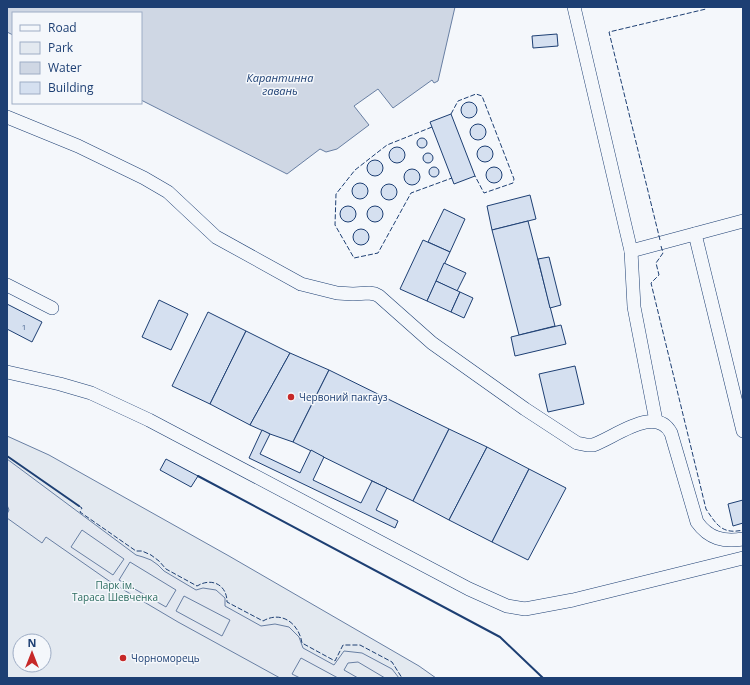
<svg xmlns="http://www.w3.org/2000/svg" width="750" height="685" font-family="'Open Sans',sans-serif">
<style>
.green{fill:#e3e9f0;stroke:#687fa3;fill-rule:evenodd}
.parking{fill:#e3e8f0;stroke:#687fa3;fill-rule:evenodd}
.water{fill:#cfd7e4;stroke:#687fa3}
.building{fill:#d5e0f0;stroke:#1d3f73}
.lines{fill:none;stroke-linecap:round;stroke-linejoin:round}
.minor-casing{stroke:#1d3f73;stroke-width:14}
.minor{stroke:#f4f7fb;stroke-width:13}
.fence{stroke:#1d3f73;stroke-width:1;stroke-dasharray:5 2;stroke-linecap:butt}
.wall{stroke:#1d3f73;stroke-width:2}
.poi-dot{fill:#c62828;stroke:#f4f7fb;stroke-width:1.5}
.labels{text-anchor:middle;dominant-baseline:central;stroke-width:3;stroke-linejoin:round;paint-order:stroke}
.number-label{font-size:8px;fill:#4b6792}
.poi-label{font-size:10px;fill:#1d3f73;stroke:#f4f7fb;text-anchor:start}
.park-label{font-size:10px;fill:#2c6c60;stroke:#f4f7fb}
.water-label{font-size:11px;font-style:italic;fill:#1d3f73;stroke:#f4f7fb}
</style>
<rect width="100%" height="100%" fill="#f4f7fb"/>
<!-- green -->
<path class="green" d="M7 436 49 455 229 556 419 666 436 678H7ZM20 641H44V665H20Z"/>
<!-- parking -->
<path class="parking" d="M7 459 136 555 143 557 151 560 158 565 164 571 196 590 203 588 216 590 225 598V606L261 626 275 624 289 627 299 637 303 648 334 665 344 651 362 653 392 669 399 678H385L358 662 348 663 344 670 358 678H338L301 658 292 674 300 678H280L178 622 112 583 46 537 42 543 7 518V514L9 510 7 505ZM82 530 124 559 113 575 71 547ZM130 562 176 590 166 607 119 580ZM184 596 230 620 222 636 176 611Z"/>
<!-- water -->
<path class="water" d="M7 7H455L438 81 434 83 432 80 393 108 378 89 354 106 369 125 337 149 326 152 320 149 287 174 141 100V13H13V35L7 32Z"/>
<!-- building -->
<g class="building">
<path d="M557 34 558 46 533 48 532 36Z"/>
<circle cx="469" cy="110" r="8"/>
<path d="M451 114 475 176 454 184 430 122Z"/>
<circle cx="478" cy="132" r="8"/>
<circle cx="422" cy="143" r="5"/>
<circle cx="485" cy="154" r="8"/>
<circle cx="397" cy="155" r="8"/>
<circle cx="428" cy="158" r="5"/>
<circle cx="375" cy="168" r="8"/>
<circle cx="434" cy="172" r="5"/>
<circle cx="494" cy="175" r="8"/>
<circle cx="412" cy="177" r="8"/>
<circle cx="360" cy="191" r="8"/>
<circle cx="389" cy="192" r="8"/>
<path d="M530 195 536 219 492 230 487 206Z"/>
<circle cx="348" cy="214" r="8"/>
<circle cx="375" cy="214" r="8"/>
<path d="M444 209 465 219 450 252 428 242Z"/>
<path d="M528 221 555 326 519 335 492 230Z"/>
<circle cx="361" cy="237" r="8"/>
<path d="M423 240 450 252 427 301 400 289Z"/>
<path d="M549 257 561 305 550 308 538 259Z"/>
<path d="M444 263 466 273 457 291 436 281Z"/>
<path d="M436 281 460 292 451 312 427 301Z"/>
<path d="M460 292 473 298 464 318 451 312Z"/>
<path d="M159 300 188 314 171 350 142 337Z"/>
<path d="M7 304 42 322 32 342 7 329Z"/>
<path d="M208 312 246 331 210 404 172 386Z"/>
<path d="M561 325 566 344 515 356 511 337Z"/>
<path d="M246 331 290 353 250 425 210 404Z"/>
<path d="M290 353 329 370 293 442 270 434 250 425Z"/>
<path d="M575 366 584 404 548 412 539 374Z"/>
<path d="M329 370 449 429 413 501 293 442Z"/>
<path d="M449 429 487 447 449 520 413 501Z"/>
<path d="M262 430 270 434 260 454 300 473 311 450 324 457 313 480 361 503 372 481 387 488 376 510 398 521 395 528 249 458Z"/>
<path d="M487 447 529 469 492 542 449 520Z"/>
<path d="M166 459 198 476 191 487 160 470Z"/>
<path d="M529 469 566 488 528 560 492 542Z"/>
<path d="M743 500V523L733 526 728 504Z"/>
</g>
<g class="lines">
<!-- minor casing -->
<g class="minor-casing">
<g id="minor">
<path d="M574 7 631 251 634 307 656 421"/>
<path d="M7 117 78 146 144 178 168 192 216 237 301 284 337 293 353 294 369 293 375 294 379 296 432 343 525 409 577 443 587 445H593C614 438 656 404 671 433L697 522C709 539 724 542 743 539"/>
<path d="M695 234 743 431"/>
<path d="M631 251 743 221"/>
<path d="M7 285 52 308"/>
<path d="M7 372 60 384 91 393 149 420 469 589 507 606 525 609 573 600 743 558"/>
</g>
</g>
<!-- minor -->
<use href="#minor" class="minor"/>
<!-- fence -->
<g class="fence">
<path d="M451 114 458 101 476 94 482 96 514 179 513 183 484 193 475 176"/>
<path d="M432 127 387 145 355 170 336 194 335 225 354 258 378 253 411 193 452 178"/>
<path d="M660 240 609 32 706 9 707 7"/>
<path d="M661 246 663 253 656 263 659 275 651 283 706 509C716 524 722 535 743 530"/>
<path d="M79 506 82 508 80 512 136 551H142L151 555 159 561 166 569 197 586C212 577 227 585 227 602L263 621C282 610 299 624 302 643L335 661 343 645H360L392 662 402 678"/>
</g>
<!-- wall -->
<g class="wall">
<path d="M7 456 79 506"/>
<path d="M198 476 500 637 543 678"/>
</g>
</g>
<!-- markers -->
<g class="poi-dot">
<circle cx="291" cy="397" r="4"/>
<circle cx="123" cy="658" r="4"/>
</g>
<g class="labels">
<!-- number labels -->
<g class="number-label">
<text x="24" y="326">1</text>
</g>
<!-- poi labels -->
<g class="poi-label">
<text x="299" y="397">Червоний пакгауз</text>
<text x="131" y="658">Чорноморець</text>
</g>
<!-- park labels -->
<g class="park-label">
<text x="115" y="585">Парк ім.<tspan x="115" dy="12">Тараса Шевченка</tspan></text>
</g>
<!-- water labels -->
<g class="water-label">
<text x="280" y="77">Карантинна<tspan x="280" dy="13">гавань</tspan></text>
</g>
</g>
<!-- border -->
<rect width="750" height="685" fill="none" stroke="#1d3f73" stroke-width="16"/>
<!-- legend -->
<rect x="12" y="12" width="130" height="92" fill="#f4f7fb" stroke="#9eadc5"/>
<rect x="20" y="25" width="20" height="6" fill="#f4f7fb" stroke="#9eadc5"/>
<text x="48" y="32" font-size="12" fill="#1d3f73">Road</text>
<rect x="20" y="42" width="20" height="12" fill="#e3e9f0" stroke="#9eadc5"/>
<text x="48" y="52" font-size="12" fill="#1d3f73">Park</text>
<rect x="20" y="62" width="20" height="12" fill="#cfd7e4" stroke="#9eadc5"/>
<text x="48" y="72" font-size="12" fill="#1d3f73">Water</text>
<rect x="20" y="82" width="20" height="12" fill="#d5e0f0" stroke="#9eadc5"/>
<text x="48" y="92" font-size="12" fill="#1d3f73">Building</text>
<!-- north arrow -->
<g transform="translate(32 653)"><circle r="19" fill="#f4f7fb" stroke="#9eadc5"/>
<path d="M0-3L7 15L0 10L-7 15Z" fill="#c62828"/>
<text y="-6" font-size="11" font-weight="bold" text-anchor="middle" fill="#1d3f73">N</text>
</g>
</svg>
